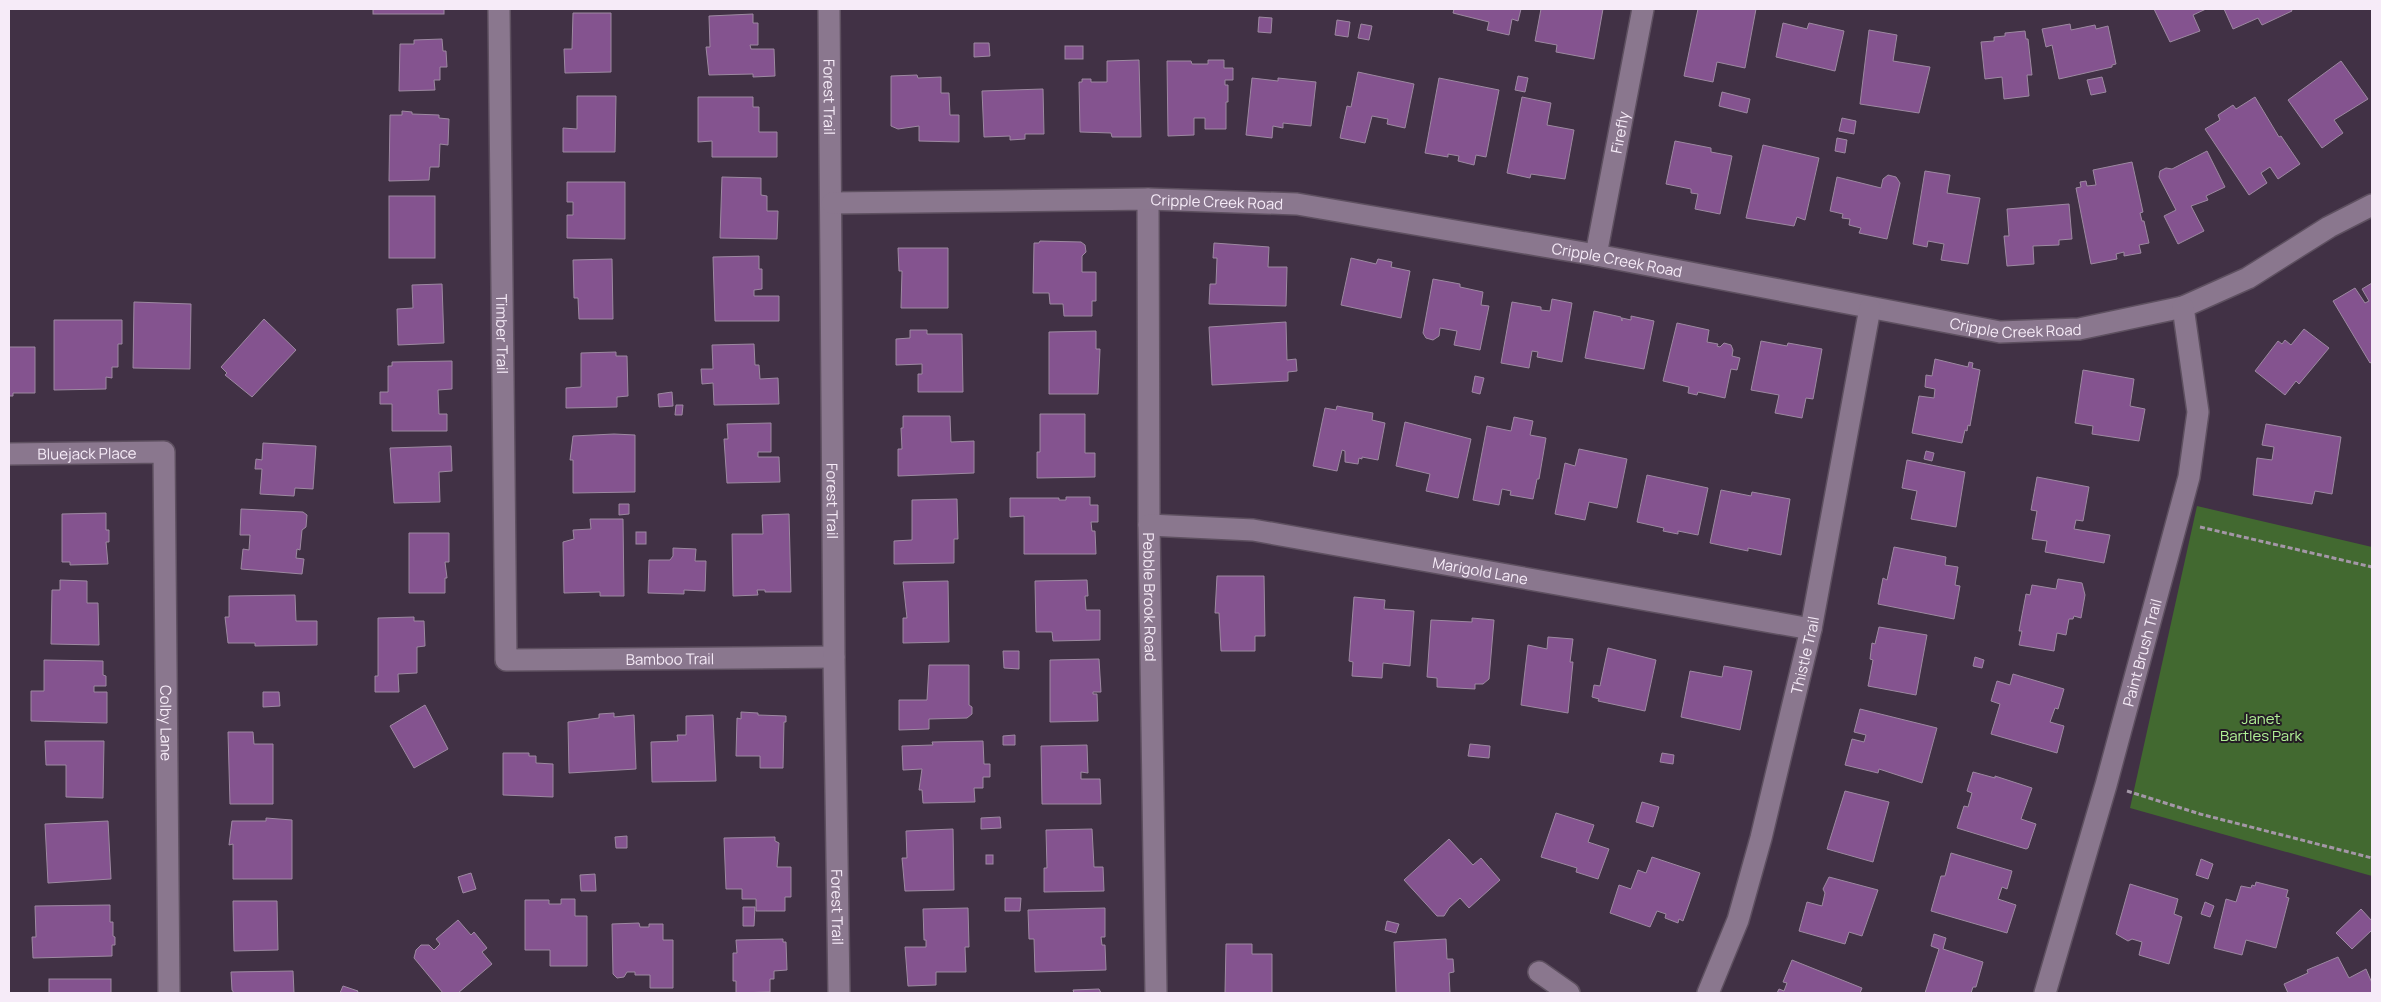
<svg xmlns="http://www.w3.org/2000/svg" width="2381" height="1002" font-family="Manrope,sans-serif">
<style>
.green{fill:#426930}
.building{fill:#84538f;stroke:#9d89a1}
.lines{fill:none;stroke-linecap:round;stroke-linejoin:round}
.street-casing{stroke:#5e5060;stroke-width:24}
.path{stroke:#a497a7;stroke-width:3;stroke-dasharray:5 2.5;stroke-linecap:butt}
.street{stroke:#8a778e;stroke-width:21}
.labels{text-anchor:middle;dominant-baseline:central;stroke-width:4;stroke-linejoin:round;paint-order:stroke}
.street-label{font-size:15px;fill:#f6ebf8;stroke:#241c25}
.park-label{font-size:15px;fill:#b1f196;stroke:#241c25}
</style>
<rect width="100%" height="100%" fill="#413145"/>
<!-- green -->
<path class="green" d="M2197 506 2372 547V876L2130 808Z"/>
<!-- building -->
<g class="building">
<rect x="373" y="9" width="71" height="5"/>
<path d="M1454 9H1521L1518 21 1512 19 1509 35 1487 30 1489 22 1453 13Z"/>
<path d="M1541 9H1603L1594 59 1556 52 1557 45 1535 41Z"/>
<path d="M1698 9H1756L1745 68 1717 62 1713 82 1684 76Z"/>
<path d="M2154 9H2206L2193 15 2200 31 2170 42Z"/>
<path d="M2224 9H2291L2292 11 2262 25 2258 18 2233 29Z"/>
<path d="M573 13H611V72L565 73 564 49H572Z"/>
<path d="M753 14V23H758V45H750L751 49H774L775 76 753 77V74L709 75 706 47H710L709 16Z"/>
<path d="M1259 17 1272 18 1271 33 1258 32Z"/>
<path d="M1337 20 1350 22 1348 37 1335 35Z"/>
<path d="M1783 23 1807 29 1809 23 1844 31 1835 71 1776 57Z"/>
<path d="M1361 24 1372 26 1369 40 1358 38Z"/>
<path d="M2070 24 2071 30 2095 25 2096 29 2108 26 2116 64 2112 65V67L2059 79 2052 45 2046 47 2042 29Z"/>
<path d="M1869 30 1897 35 1893 61 1930 67 1919 113 1860 104Z"/>
<path d="M2025 31 2026 39H2028L2032 75H2027L2029 96 2004 99 2002 77 1985 79 1981 42 1994 41V37L2005 36V33Z"/>
<path d="M442 39 443 51H446L447 67H440V80H434L435 90 399 91 400 44H414V40Z"/>
<path d="M974 43H989L990 56 974 57Z"/>
<rect x="1065" y="46" width="18" height="13"/>
<path d="M1139 60 1141 137H1112L1111 133 1080 132 1079 82H1082V79H1091V82H1107V61Z"/>
<path d="M1208 60H1224V68H1233V80H1225V85H1228V102H1226V129H1205V118H1194V135L1168 136 1167 61H1191L1192 64H1208Z"/>
<path d="M2341 61 2368 99 2334 120 2343 133 2322 148 2288 100Z"/>
<path d="M1358 72 1414 84 1405 128 1387 124 1388 119 1372 116 1365 143 1340 138 1347 106 1351 107Z"/>
<path d="M917 75 918 78 941 77V93H949L950 115H959V142L919 141V126L898 129 891 126V76Z"/>
<path d="M1518 76 1528 78 1525 92 1515 90Z"/>
<path d="M2102 77 2106 92 2091 95 2087 80Z"/>
<path d="M1252 78 1278 81V78L1316 82 1311 126 1283 123V128L1273 126 1272 138 1246 135Z"/>
<path d="M1439 78 1499 90 1486 157 1476 155 1474 165 1458 161 1459 156 1448 154V157L1425 153Z"/>
<path d="M1043 89 1044 134H1025V139L1010 140V136L984 137 982 91Z"/>
<path d="M1722 92 1750 99 1747 113 1719 106Z"/>
<path d="M577 96H616L615 152H563V128L577 129Z"/>
<path d="M698 97H753V107H759V132H777V157H712V141L698 142Z"/>
<path d="M1522 97 1551 103 1547 125 1574 130 1565 179 1531 174 1530 178 1507 173Z"/>
<path d="M2255 97 2279 137 2281 136 2300 164 2278 179 2270 167 2261 173 2267 183 2249 195 2205 129 2220 120 2218 115 2233 105 2236 109Z"/>
<path d="M402 111 412 112V114L439 115V118L449 119 448 145 440 144 439 167H430L429 180 389 181 390 115H402Z"/>
<path d="M1842 118 1856 121 1854 134 1839 131Z"/>
<path d="M1837 138 1847 140 1845 153 1835 151Z"/>
<path d="M1675 141 1711 148V152L1732 156 1720 214 1695 209 1698 194 1691 193V189L1666 184Z"/>
<path d="M1763 145 1819 158 1805 220 1797 217 1794 226 1746 218Z"/>
<path d="M2207 151 2225 187 2206 196 2208 200 2191 206 2204 231 2178 244 2164 216 2176 210 2159 177 2160 171 2166 168 2172 169Z"/>
<path d="M2132 162 2143 212 2140 213 2142 221H2144L2149 243 2139 245 2141 253 2124 256V252L2116 254 2117 259 2091 264 2076 188 2081 187 2080 182 2086 181 2087 186 2096 185 2093 170Z"/>
<path d="M1925 171 1950 175 1947 193 1980 198 1968 264 1941 260 1944 244 1928 241 1927 247 1913 244Z"/>
<path d="M1888 175 1896 177 1900 183 1887 239 1859 233 1861 228 1849 225 1850 219 1842 218 1843 214 1830 211 1837 177 1881 188 1883 179Z"/>
<path d="M722 177 761 178V195L767 196V211H778L777 239 720 238Z"/>
<path d="M567 182H625V239L567 238V215H573V202H567Z"/>
<rect x="389" y="196" width="46" height="62"/>
<path d="M2069 204 2072 239 2059 240V245L2033 246 2034 264 2007 266 2004 236H2009L2007 209Z"/>
<path d="M1040 241 1081 242 1085 245 1086 252 1082 256V272H1096V301H1092V316H1064L1063 304H1050L1049 293H1033L1034 243H1039Z"/>
<path d="M1214 243 1269 247 1268 267H1287L1286 306 1209 304 1210 284H1216L1217 258H1213Z"/>
<path d="M898 248H948V308H901L902 271H899Z"/>
<path d="M759 256V269H762V289L754 290V296H779V321H715L713 257Z"/>
<path d="M1351 258 1376 264 1378 259 1392 262 1391 267 1410 271 1401 318 1341 305Z"/>
<path d="M612 259 613 319H579L578 298H574L573 260Z"/>
<path d="M1433 279 1460 284V287L1483 292 1481 305 1489 306 1480 350 1454 345 1457 331 1440 328 1439 336 1433 340 1426 338 1423 333Z"/>
<path d="M2372 283V362L2370 363 2333 301 2355 288 2365 303 2369 301 2362 289Z"/>
<path d="M442 284 444 343 398 345 397 309 413 308 412 285Z"/>
<path d="M1552 299 1572 303 1562 362 1537 357 1538 352 1532 351 1529 368 1501 363 1512 302 1541 307V310L1550 311Z"/>
<path d="M134 302 191 304 190 369 133 368Z"/>
<path d="M1594 311 1621 317 1622 321V318L1631 320V316L1654 321 1644 369 1585 358Z"/>
<path d="M264 319 296 350 252 397 225 375 227 373 221 367Z"/>
<path d="M54 320H122V344H118V367H112V378L106 377V389L54 390Z"/>
<path d="M1286 322 1287 360 1296 359 1297 371 1288 372V381L1212 385 1209 327Z"/>
<path d="M1677 323 1709 330 1707 342 1718 344 1717 346 1720 347 1724 343 1731 345 1733 350 1732 356 1740 358 1737 370 1731 369 1725 398 1698 392 1697 395 1688 393 1689 387 1663 381Z"/>
<path d="M2304 329 2329 348 2299 384 2296 381 2285 395 2255 371 2278 341 2282 344 2285 340 2291 345Z"/>
<path d="M910 330H927V334H962L963 392H918V374H922V364L896 365V339L910 338Z"/>
<path d="M1096 331V349H1100L1098 394H1049V332Z"/>
<path d="M1761 341 1787 346 1788 343 1822 349 1813 399 1806 398 1802 418 1775 413 1779 395 1751 390Z"/>
<path d="M754 344 755 365H759L760 379 778 378 779 404 714 405 713 383 702 384 701 369H713L712 345Z"/>
<path d="M9 347H35V393H13V396H9Z"/>
<path d="M616 352V356H627L628 396 617 397V407L566 408V388L581 387V353Z"/>
<path d="M1935 359 1968 367 1969 362 1973 363 1972 368 1980 370 1970 426 1968 425 1967 431 1965 430 1962 443 1912 433 1919 396 1934 398 1935 389 1925 387 1926 375 1932 376Z"/>
<path d="M452 361V389L438 390 439 414H447V431H392V404H380V392H388V366H392V362Z"/>
<path d="M2083 370 2134 379 2130 406 2145 409 2139 441 2092 434 2093 426 2075 423Z"/>
<path d="M1475 376 1484 378 1480 394 1472 392Z"/>
<path d="M672 392 673 406 659 407 658 394Z"/>
<path d="M676 405H683L682 415H675Z"/>
<path d="M1337 406 1373 413 1372 420 1385 423 1378 460 1362 457V459L1359 458 1358 464 1345 462V451L1342 450 1337 471 1313 466 1325 408 1336 410Z"/>
<path d="M1040 414H1085V453H1095V477L1037 478V452H1040Z"/>
<path d="M903 416H950L951 442 974 441V473L898 476V449H902L901 428H903Z"/>
<path d="M1514 417 1533 421 1530 435 1546 438 1539 479H1537L1533 499 1510 495 1511 491 1502 489 1499 505 1473 500 1487 426 1511 431Z"/>
<path d="M1405 422 1471 439 1458 498 1426 491 1430 474 1396 466Z"/>
<path d="M771 423V452H758V457H779L780 482 727 483 724 439H728L727 424Z"/>
<path d="M2266 424 2341 437 2332 494 2315 491 2312 504 2253 495 2257 458 2272 460 2274 447 2262 445Z"/>
<path d="M614 434 635 435V492L573 493V460H570L573 436Z"/>
<path d="M263 443 316 446 313 489 295 488 294 496 260 494 262 469H255L256 459 262 460Z"/>
<path d="M451 446 452 471 439 472 440 502 394 503 390 448Z"/>
<path d="M1579 449 1627 459 1617 508 1589 502 1585 520 1555 514 1565 463 1575 466Z"/>
<path d="M1926 451 1934 453 1932 461 1924 459Z"/>
<path d="M1907 460 1965 472 1956 527 1911 519 1917 491 1902 488Z"/>
<path d="M1647 475 1708 488 1698 535 1678 531V534L1663 531 1664 528 1637 522Z"/>
<path d="M2037 477 2089 487 2083 521 2076 520 2074 529 2110 535 2104 563 2045 552 2047 541 2032 539 2037 511 2031 510Z"/>
<path d="M1721 490 1751 496 1752 492 1790 499 1781 555 1748 548V551L1710 543Z"/>
<path d="M1066 497H1090V505H1098V522H1091L1092 531H1095L1096 554H1024V516L1010 517V498H1059V500H1066Z"/>
<path d="M957 499 958 539H954V563L894 564V541L912 540V500Z"/>
<path d="M619 504H629V514L619 515Z"/>
<path d="M241 509 303 512 307 515 306 527 302 530 300 550 297 549 296 558 304 559 302 574 241 569 243 549 249 550 250 535H240Z"/>
<path d="M106 513V530H109V542H106L108 564 70 565V562H62V514Z"/>
<path d="M789 514 791 592H765V590H757L758 595 733 596 732 534H763L762 515Z"/>
<path d="M590 519H623L624 596H600V592L564 593 563 542 574 539 573 530 591 529Z"/>
<rect x="636" y="532" width="10" height="12"/>
<path d="M409 533H449V562H445L447 578H445V593H409Z"/>
<path d="M1894 547 1946 557 1945 565 1958 567 1955 585 1960 586 1954 619 1878 604 1883 578 1887 580Z"/>
<path d="M673 548 696 549 695 561H706L705 591 684 590V594L648 593 649 560H670L673 556Z"/>
<path d="M1217 576H1264L1265 636H1255V651H1221L1219 613H1215Z"/>
<path d="M2058 579 2082 583 2085 595 2081 618 2074 616 2073 619H2069L2066 635 2057 633 2054 651 2019 645 2022 631H2019L2026 594 2030 595 2032 585 2056 589Z"/>
<path d="M60 580 87 581V603H98L99 645 51 644 52 590H60Z"/>
<path d="M1087 580 1088 596H1085L1086 610H1100V640L1053 641 1052 632H1036L1035 581Z"/>
<path d="M948 581 949 642 903 643V618H907L903 582Z"/>
<path d="M295 595 296 621H317V645L255 646V643H228L225 617H229V596Z"/>
<path d="M1354 597 1385 600 1384 609 1414 611 1410 666 1383 663 1382 678 1352 676 1353 662 1349 661Z"/>
<path d="M414 617V621H424L425 646 417 647V673L398 674 399 692H375V676H378V618Z"/>
<path d="M1472 618 1494 620 1489 679 1483 684H1475V689L1437 687V678L1427 677 1431 620 1472 622Z"/>
<path d="M1879 627 1927 635 1916 695 1868 686 1873 660 1870 659 1872 643 1875 644Z"/>
<path d="M1548 637 1573 639 1570 662H1573L1568 713 1521 705 1528 645 1547 649Z"/>
<path d="M1608 648 1656 660 1645 711 1598 701 1599 699 1592 697 1594 685 1600 686Z"/>
<path d="M1003 651H1019V669L1004 668Z"/>
<path d="M1975 657 1984 660 1982 668 1973 666Z"/>
<path d="M1099 659 1101 692H1093V694H1097L1098 721 1050 722V660Z"/>
<path d="M44 660 103 661V675L106 676V686H94V692H107V723L31 721V691H44Z"/>
<path d="M929 665H969V705L972 707V714L967 718 929 719V729L899 730V700H927Z"/>
<path d="M1724 666 1752 671 1740 730 1681 717 1690 671 1722 677Z"/>
<path d="M2013 674 2064 689 2058 709 2055 708 2050 722 2064 726 2057 753 1991 734 2000 704 1991 701 1997 681 2010 685Z"/>
<path d="M263 692H279L280 706 263 707Z"/>
<path d="M425 705 448 749 414 768 390 726Z"/>
<path d="M1860 709 1937 728 1922 783 1879 769 1878 773 1845 765 1852 739 1864 742 1866 735 1854 732Z"/>
<path d="M741 712 758 713V715L786 716V722H784L783 768H760V756H736L737 718 741 719Z"/>
<path d="M614 713V717L634 715 636 769 569 773 568 722 599 718V714Z"/>
<path d="M713 715 716 781 652 782 651 742 678 741 677 735H686V716Z"/>
<path d="M228 732H253L254 744H273V804H230Z"/>
<path d="M1015 735V745H1003V736Z"/>
<path d="M45 741H104L103 798 66 797V765H46Z"/>
<path d="M983 741 984 764H990V777H983V788H974L975 802 923 803 922 790H919L922 769 903 770 902 746 933 745 932 742Z"/>
<path d="M1470 744 1490 746 1489 758 1468 756Z"/>
<path d="M1087 745 1088 773 1081 772V779H1100L1101 804H1042L1041 746Z"/>
<path d="M503 753H529V756H536V763L553 764V797L503 795Z"/>
<path d="M1662 753 1674 755 1673 764 1660 762Z"/>
<path d="M1973 772 1995 778V776L2032 788 2021 819 2036 824 2028 848 2026 849 1957 828 1964 806 1968 807 1972 793 1967 791Z"/>
<path d="M1845 791 1889 802 1873 862 1827 849Z"/>
<path d="M1642 802 1659 807 1653 827 1636 822Z"/>
<path d="M1556 813 1594 825 1588 842 1609 849 1598 879 1576 872 1577 868 1541 857Z"/>
<path d="M1000 817 1001 828 981 829V818Z"/>
<path d="M266 818 292 820V879H233V844L229 845 232 821H266Z"/>
<path d="M108 821 111 879 48 883 45 824Z"/>
<path d="M953 829 954 890 905 891 902 858H907L906 831Z"/>
<path d="M1092 829 1094 867H1103L1104 891 1044 892V868H1047L1046 830Z"/>
<path d="M627 836V848H616L615 837Z"/>
<path d="M775 837V841L779 843 777 867H791V897H785V911H756V899H742V889H726L724 838Z"/>
<path d="M1449 839 1473 865 1481 858 1500 880 1469 908 1460 898 1449 908 1444 916H1437L1404 880Z"/>
<path d="M1951 853 2012 871 2007 889 2002 887 1998 899 2016 905 2007 933 1931 911 1941 876H1945Z"/>
<rect x="986" y="855" width="7" height="9"/>
<path d="M1652 857 1700 873 1683 921 1679 919 1678 923 1665 918 1666 914 1657 911 1650 927 1610 913 1619 885 1631 889 1638 870 1646 873Z"/>
<path d="M2201 859 2213 864 2208 879 2196 875Z"/>
<path d="M471 873 476 889 463 893 458 877Z"/>
<path d="M595 874 596 891H581L580 875Z"/>
<path d="M1829 877 1878 890 1862 936 1849 932 1845 944 1799 931 1807 902 1822 906 1825 893 1823 889Z"/>
<path d="M2256 882 2288 890 2286 897 2289 898 2276 948 2246 940 2242 955 2214 948 2226 899 2236 902 2241 886 2251 888 2252 885 2255 886Z"/>
<path d="M2130 884 2178 899 2174 914 2182 917 2169 964 2139 955 2142 942 2132 939 2128 941 2116 934Z"/>
<path d="M1005 898H1021L1020 911H1005Z"/>
<path d="M561 899H575V916H587V966H550V950H525V900H549V904H561Z"/>
<path d="M233 901H277L278 950 234 951Z"/>
<path d="M2205 902 2214 906 2210 917 2201 914Z"/>
<path d="M110 905V922H113V936L115 937V945H112V956L33 958 32 937H36L35 906Z"/>
<path d="M743 907H755L754 926H743Z"/>
<path d="M968 908 969 947H965L966 972H936V985L908 986 905 947H926V940H924L923 909Z"/>
<path d="M1105 908V937H1101L1102 945H1105L1106 970 1035 972 1034 939H1029L1028 910Z"/>
<path d="M2361 909 2372 921V930L2352 949 2336 933Z"/>
<path d="M458 920 471 935 474 932 487 948 482 952 492 964 458 993H443L414 958 416 950 421 945H429L434 950 440 944 436 939Z"/>
<path d="M1387 921 1399 924 1396 933 1385 930Z"/>
<path d="M639 923 640 927H649V924H663V940H673V988H650V975H635V972H627L624 977 617 978 613 974 612 924Z"/>
<path d="M1934 934 1946 938 1943 949 1983 962 1976 987H1973L1971 993H1925L1939 949 1931 946Z"/>
<path d="M783 939V942H786L787 970 774 971V979H770V992L736 993V981H733V953H737L736 940Z"/>
<path d="M1446 939 1447 959H1453L1454 972 1449 973 1450 993H1396L1394 942Z"/>
<path d="M1226 944H1252V954H1272V993H1225Z"/>
<path d="M2338 957 2349 978 2366 969 2372 983V993H2288L2284 984 2308 973 2307 970Z"/>
<path d="M1792 960 1862 988 1860 993H1777L1779 989 1784 991 1787 983 1783 982Z"/>
<path d="M293 971 294 993H234L232 990 231 972Z"/>
<rect x="49" y="979" width="62" height="14"/>
<path d="M343 986 358 991 357 993H340Z"/>
<path d="M1099 989 1101 993H1074L1073 990Z"/>
</g>
<g class="lines">
<!-- street casing -->
<g class="street-casing">
<g id="street">
<path id="s1" d="M499 9 506 660 834 657"/>
<path id="s2" d="M829 9 834 657 839 993"/>
<path id="s3" d="M1148 199 1149 525 1156 993"/>
<path id="s4" d="M832 203 1148 199 1297 204 1596 255 2000 332 2079 329 2183 307 2248 278 2329 227 2372 205"/>
<path id="s5" d="M1596 255 1643 9"/>
<path id="s6" d="M9 454 164 452 169 993"/>
<path id="s7" d="M1149 525 1253 530 1811 629"/>
<path d="M1539 972 1569 993"/>
<path id="s8" d="M1708 993 1738 920 1761 838 1811 629 1870 308"/>
<path id="s9" d="M2045 993 2106 785 2189 477 2198 412 2183 307"/>
</g>
</g>
<!-- path -->
<g class="path">
<path d="M2200 527 2372 567"/>
<path d="M2127 791 2200 814 2372 858"/>
</g>
<!-- street -->
<use href="#street" class="street"/>
</g>
<g class="labels">
<!-- street labels -->
<g class="street-label">
<text stroke="none"><textPath href="#s2" startOffset="88">Forest Trail</textPath></text>
<text stroke="none"><textPath href="#s5" startOffset="125">Firefly</textPath></text>
<text stroke="none"><textPath href="#s4" startOffset="385">Cripple Creek Road</textPath></text>
<text stroke="none"><textPath href="#s4" startOffset="790">Cripple Creek Road</textPath></text>
<text stroke="none"><textPath href="#s4" startOffset="1195">Cripple Creek Road</textPath></text>
<text stroke="none"><textPath href="#s1" startOffset="325">Timber Trail</textPath></text>
<text stroke="none"><textPath href="#s6" startOffset="78">Bluejack Place</textPath></text>
<text stroke="none"><textPath href="#s2" startOffset="492">Forest Trail</textPath></text>
<text stroke="none"><textPath href="#s7" startOffset="335">Marigold Lane</textPath></text>
<text stroke="none"><textPath href="#s3" startOffset="398">Pebble Brook Road</textPath></text>
<text stroke="none"><textPath href="#s9" startOffset="354">Paint Brush Trail</textPath></text>
<text stroke="none"><textPath href="#s8" startOffset="352">Thistle Trail</textPath></text>
<text stroke="none"><textPath href="#s1" startOffset="815">Bamboo Trail</textPath></text>
<text stroke="none"><textPath href="#s6" startOffset="426">Colby Lane</textPath></text>
<text stroke="none"><textPath href="#s2" startOffset="898">Forest Trail</textPath></text>
</g>
<!-- park labels -->
<g class="park-label">
<text x="2261" y="718">Janet<tspan x="2261" dy="17">Bartles Park</tspan></text>
</g>
</g>
<!-- border -->
<rect width="2381" height="1002" fill="none" stroke="#f6ebf8" stroke-width="20"/>
</svg>
